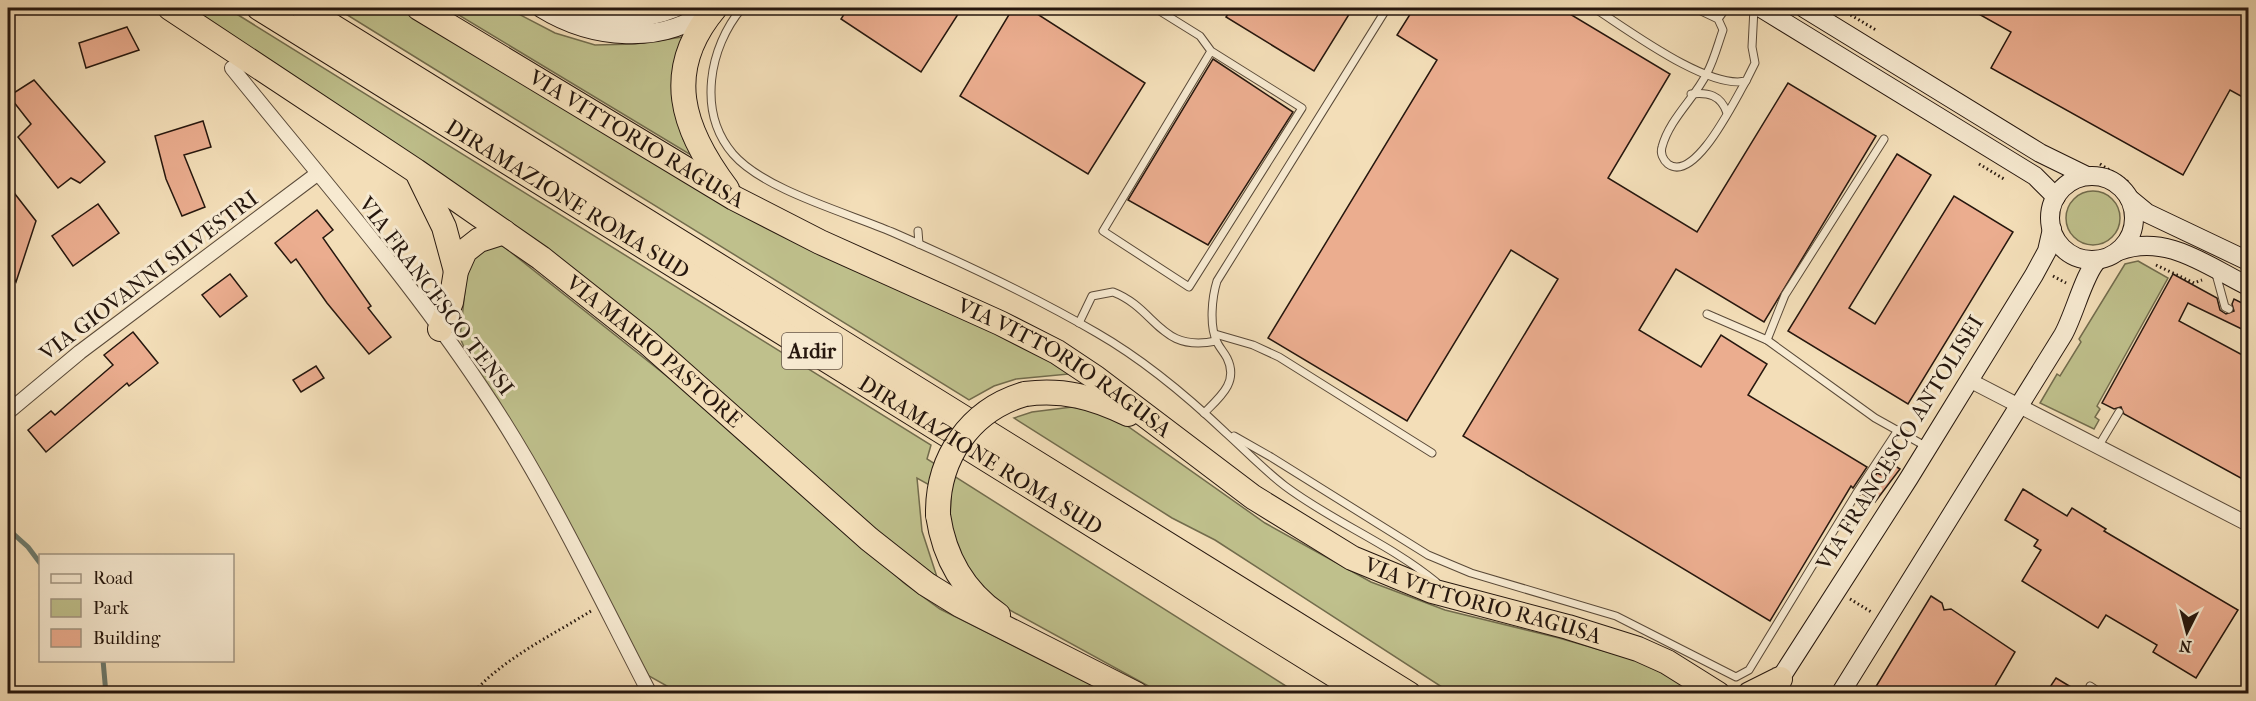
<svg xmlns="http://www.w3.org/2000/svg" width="2256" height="701" font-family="'IM FELL French Canon',serif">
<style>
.green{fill:#bfc08c;stroke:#726c4d;stroke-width:1.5}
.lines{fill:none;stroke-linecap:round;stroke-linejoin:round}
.stream{stroke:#6c7a6d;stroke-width:5}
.building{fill:#ebad8f;stroke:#26170e;stroke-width:1.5}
.lane-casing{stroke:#594938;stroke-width:9}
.street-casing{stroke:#594938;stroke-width:16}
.secondary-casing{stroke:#26170e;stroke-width:20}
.highway-casing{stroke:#26170e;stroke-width:26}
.path{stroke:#26170e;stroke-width:3;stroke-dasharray:1.5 3;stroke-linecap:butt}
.lane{stroke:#f7ead1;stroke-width:7}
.street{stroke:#f7ead1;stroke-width:14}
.secondary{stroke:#f7ead1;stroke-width:18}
.highway{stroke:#f3deb8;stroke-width:24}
.highway-bridge-casing{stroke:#26170e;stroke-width:26;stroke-linecap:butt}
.highway-bridge{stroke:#f3deb8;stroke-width:24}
.labels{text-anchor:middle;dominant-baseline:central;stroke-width:6;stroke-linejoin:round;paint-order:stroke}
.shield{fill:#f7ead1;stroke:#655648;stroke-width:1.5}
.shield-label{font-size:21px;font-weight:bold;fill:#26170e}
.street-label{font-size:22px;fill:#26170e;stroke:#f7ead1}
</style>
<rect width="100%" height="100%" fill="#f3deb8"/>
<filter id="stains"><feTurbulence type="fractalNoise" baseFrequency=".00333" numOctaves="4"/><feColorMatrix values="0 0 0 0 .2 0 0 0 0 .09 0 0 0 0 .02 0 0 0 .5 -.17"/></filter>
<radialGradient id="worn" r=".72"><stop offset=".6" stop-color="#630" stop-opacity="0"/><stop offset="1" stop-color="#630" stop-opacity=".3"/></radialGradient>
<!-- green -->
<g class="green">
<path d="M186 8H227L931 445 927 459 1297 693H1161L997 603 961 561 950 519 951 497 917 478 922 531 937 577 886 539 707 380Z"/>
<path d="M336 8H402L466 47 1030 348 1069 374 1016 379 994 386 969 400Z"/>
<path d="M447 8H507L555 33 595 45 635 44 689 36 673 86 683 139 691 155Z"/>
<circle cx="2093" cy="218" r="27"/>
<path d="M491 240 503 246 746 439 904 583 940 609 1108 693 681 694 649 676 469 358 460 338 468 261Z"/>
<path d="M2138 261 2168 278 2097 406 2100 409 2095 417 2099 420 2094 429 2040 403 2057 374 2060 376 2081 342 2079 339 2125 264Z"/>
<path d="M1072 407 1093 411 1123 423 1265 523 1371 582 1445 610 1559 638 1639 661 1701 693H1451L1215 540 1172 518 1014 418 1032 412Z"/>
</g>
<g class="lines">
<!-- stream -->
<g class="stream">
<path d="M8 529 28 547 40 563"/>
<path d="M103 660 106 694"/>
</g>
</g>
<!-- building -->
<g class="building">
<path d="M848 8H962L921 72 841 19Z"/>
<path d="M1013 8H1028L1145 83 1088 174 960 96Z"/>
<path d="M1232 8H1353L1314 71 1226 17Z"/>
<path d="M1414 8H1560L1670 74 1608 178 1697 232 1788 83 1876 136 1764 322 1676 269 1639 330 1701 367 1721 335 1767 364 1748 395 1867 467 1853 488 1851 486 1770 621 1463 436 1558 279 1511 250 1407 421 1268 338 1437 60 1397 35Z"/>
<path d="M1968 8H2229L2248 18V100L2230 90 2183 175 1991 68 2011 32Z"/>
<path d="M127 27 139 50 86 68 79 43Z"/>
<path d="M1213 59 1293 112 1208 245 1128 200Z"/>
<path d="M34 80 105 162 80 183 71 178 58 188 18 137 31 124 9 96Z"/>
<path d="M203 121 211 147 184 155 205 207 182 216 166 179 155 136Z"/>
<path d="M1897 154 1931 175 1849 308 1875 324 1954 196 2013 232 1908 404 1788 331Z"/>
<path d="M8 185 36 221 16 282 8 269Z"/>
<path d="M98 204 119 233 73 266 52 236Z"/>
<path d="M317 210 333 230 323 238 371 306 368 308 391 337 369 354 327 303 296 259 291 263 275 243Z"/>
<path d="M230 274 247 296 220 317 202 295Z"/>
<path d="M2173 274 2217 298 2220 310 2226 314 2234 311 2232 304 2234 299 2248 306V332L2188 303 2179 321 2248 358V482L2124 414 2121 407 2114 409 2102 403Z"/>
<path d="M133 332 158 363 129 386 127 383 46 452 28 430 51 411 55 415 113 365 104 355Z"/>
<path d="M316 366 324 378 301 392 293 380Z"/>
<path d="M1889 462 1900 469 1875 502 1863 494 1877 473 1881 475Z"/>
<path d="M2023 489 2067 516 2072 508 2106 529 2104 531 2238 610 2196 678 2153 652 2157 645 2106 615 2098 628 2022 581 2041 550 2034 546 2038 540 2005 520Z"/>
<path d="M1931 596 1942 603 1944 610 1951 609 2015 652 1991 693H1872Z"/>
<path d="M2056 678 2081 693H2046Z"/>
</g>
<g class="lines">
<!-- lane casing -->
<g class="lane-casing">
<g id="lane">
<path d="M742 8C709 47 697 112 733 154 764 190 848 213 892 232 961 262 1032 295 1097 333 1144 360 1187 396 1226 433 1246 451 1264 470 1285 486 1333 522 1390 544 1436 582"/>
<path d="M1155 8 1200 36 1211 51 1302 108 1189 287 1103 231 1211 51"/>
<path d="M1594 8C1627 29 1708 90 1746 81L1755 63 1752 47 1754 8"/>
<path d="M1699 10 1718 19 1723 30C1718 44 1714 60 1707 73 1695 98 1670 118 1662 147 1660 153 1663 160 1668 164 1695 184 1735 99 1746 81"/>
<path d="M1718 19 1726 8"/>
<path d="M1691 94C1708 92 1721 95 1727 113"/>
<path d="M918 231 919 244"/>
<path d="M2216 274 2225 307 2229 309"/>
<path d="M1707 314 1767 340 1875 418 1927 447"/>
<path d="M1079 323 1092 296 1113 292C1157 309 1159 353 1216 341"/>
<path d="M1215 334 1253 345 1279 357 1432 453"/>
<path d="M1767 340 1785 295 1884 139"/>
<path d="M1204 413C1220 397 1239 382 1227 358 1224 352 1219 347 1217 342 1209 326 1212 297 1217 281L1387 8"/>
<path d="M1234 436 1271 457 1428 555 1471 573 1616 616 1736 677 1749 670 1856 494 1898 430"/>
<path d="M2098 447 2119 412"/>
<path d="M2090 686 2102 694"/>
</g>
</g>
<!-- street casing -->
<g class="street-casing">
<g id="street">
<path d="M232 68C315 171 408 277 481 387 546 483 596 590 650 694"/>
<path d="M1969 380 2248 524"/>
<path d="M8 412 80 352 317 174"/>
</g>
</g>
<!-- secondary casing -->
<g class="secondary-casing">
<g id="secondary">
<path d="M541 8C591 39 662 47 711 8"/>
<path d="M569 8C603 22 641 22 675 8"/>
<path d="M1761 8 2035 176 2056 197"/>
<path d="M1804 8 2040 153 2087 176"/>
<circle cx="2092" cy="218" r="42"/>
<path d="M2130 199 2147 213 2248 261"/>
<path d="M2119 251C2166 233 2207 266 2248 286"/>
<path d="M1782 694 1780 679 1909 478 2034 275 2047 251 2052 229"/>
<path d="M1840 694 2063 335C2074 316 2085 271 2098 260"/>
</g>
</g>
<!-- highway casing -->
<g class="highway-casing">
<g id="highway">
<path id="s1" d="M170 8 416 171 541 258 647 342 869 539 926 584 960 605 1136 694"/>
<path id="s2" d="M259 8 1365 694"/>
<path d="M303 8 1409 694"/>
<path id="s3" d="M419 8 734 198 820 242 1000 323 1057 352 1096 378 1253 497 1352 558 1432 591 1568 627 1638 649 1667 662 1718 694"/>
<path d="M715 8C662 71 682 129 727 189"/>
<path d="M419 176 444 227 456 271"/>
<path d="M440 329 451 302 456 271 465 251 479 240 504 232"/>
<path d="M1025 394C1063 389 1093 397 1128 414"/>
<path d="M938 515C944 556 963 591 998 615"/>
<path d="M1750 694 1780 679"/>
</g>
</g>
<!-- path -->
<g class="path">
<path d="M1839 8 1876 30"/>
<path d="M1979 164 2004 179"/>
<path d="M2100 164 2130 183"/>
<path d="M2156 265 2194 283 2202 280"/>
<path d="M2053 276 2066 283"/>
<path d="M1850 599 1873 613"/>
<path d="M472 694C504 658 551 636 591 611"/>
</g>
<!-- lane -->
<use href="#lane" class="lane"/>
<!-- street -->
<use href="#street" class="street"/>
<!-- secondary -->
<use href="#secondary" class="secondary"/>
<!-- highway -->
<use href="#highway" class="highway"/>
<!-- highway-bridge casing -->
<g class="highway-bridge-casing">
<path id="highway-bridge" d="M938 515C937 458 970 410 1025 394"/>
</g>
<!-- highway-bridge -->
<use href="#highway-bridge" class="highway-bridge"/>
</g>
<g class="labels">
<!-- shield labels -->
<rect class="shield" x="782" y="333" width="60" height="36" rx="4.5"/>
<g class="shield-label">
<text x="812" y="351">A1dir</text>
</g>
<!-- street labels -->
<g class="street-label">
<text stroke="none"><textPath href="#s3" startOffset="254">VIA VITTORIO RAGUSA</textPath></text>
<text stroke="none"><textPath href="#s2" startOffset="363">DIRAMAZIONE ROMA SUD</textPath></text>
<text transform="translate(149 276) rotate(-37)">VIA GIOVANNI SILVESTRI</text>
<text transform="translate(436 296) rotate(53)">VIA FRANCESCO TENSI</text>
<text stroke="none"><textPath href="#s1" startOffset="594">VIA MARIO PASTORE</textPath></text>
<text stroke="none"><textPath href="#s3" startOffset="740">VIA VITTORIO RAGUSA</textPath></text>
<text transform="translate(1900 443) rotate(-58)">VIA FRANCESCO ANTOLISEI</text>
<text stroke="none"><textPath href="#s2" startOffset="849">DIRAMAZIONE ROMA SUD</textPath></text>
<text stroke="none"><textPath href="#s3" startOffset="1224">VIA VITTORIO RAGUSA</textPath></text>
</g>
</g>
<!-- margin -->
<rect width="2256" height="701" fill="none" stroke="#f3deb8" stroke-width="30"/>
<rect x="9" y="9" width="2238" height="683" fill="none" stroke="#26170e" stroke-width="3"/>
<rect x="15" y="15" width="2226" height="671" fill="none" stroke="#26170e" stroke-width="1.5"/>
<!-- legend -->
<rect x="39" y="554" width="195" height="108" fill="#f7ead1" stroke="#a39683" stroke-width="1.5"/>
<rect x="51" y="574" width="30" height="9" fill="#f7ead1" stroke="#a39683" stroke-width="1.5"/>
<text x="93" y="584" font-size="18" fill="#26170e">Road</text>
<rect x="51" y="599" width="30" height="18" fill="#bfc08c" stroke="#a39683" stroke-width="1.5"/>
<text x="93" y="614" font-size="18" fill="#26170e">Park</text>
<rect x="51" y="629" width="30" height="18" fill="#ebad8f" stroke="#a39683" stroke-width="1.5"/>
<text x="93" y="644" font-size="18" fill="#26170e">Building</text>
<!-- north arrow -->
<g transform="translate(2187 632) rotate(186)" stroke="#f7ead1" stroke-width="4.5" paint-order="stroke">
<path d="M0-4.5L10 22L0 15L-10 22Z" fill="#26170e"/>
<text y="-9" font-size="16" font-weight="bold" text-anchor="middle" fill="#26170e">N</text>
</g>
<rect width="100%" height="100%" filter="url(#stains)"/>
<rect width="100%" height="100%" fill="url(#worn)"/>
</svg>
